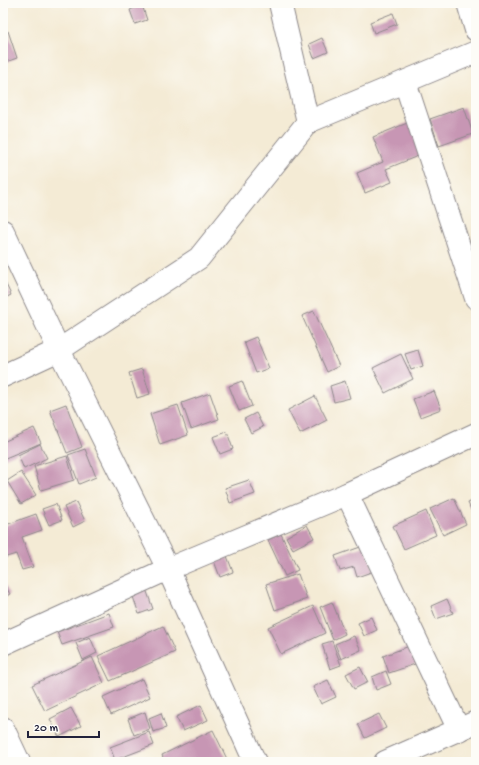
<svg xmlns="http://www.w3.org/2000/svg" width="479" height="765" font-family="'Gochi Hand',sans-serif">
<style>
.building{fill:#c796b4}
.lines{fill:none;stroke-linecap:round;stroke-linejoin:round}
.minor-casing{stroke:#8b8688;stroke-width:24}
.minor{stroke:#fff;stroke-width:22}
</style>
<rect width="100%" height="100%" fill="#fdfcf7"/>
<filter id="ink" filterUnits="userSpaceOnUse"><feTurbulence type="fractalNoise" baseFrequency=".025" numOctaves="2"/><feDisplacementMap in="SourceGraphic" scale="8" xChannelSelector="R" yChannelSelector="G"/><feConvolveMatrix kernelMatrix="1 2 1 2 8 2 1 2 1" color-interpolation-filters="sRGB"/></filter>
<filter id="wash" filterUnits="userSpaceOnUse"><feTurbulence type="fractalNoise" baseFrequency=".012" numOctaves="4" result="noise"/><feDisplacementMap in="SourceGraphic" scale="16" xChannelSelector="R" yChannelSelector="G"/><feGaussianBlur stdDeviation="0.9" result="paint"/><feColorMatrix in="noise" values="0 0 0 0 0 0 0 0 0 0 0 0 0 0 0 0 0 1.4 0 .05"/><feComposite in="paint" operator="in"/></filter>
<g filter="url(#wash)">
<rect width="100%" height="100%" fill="#f4ebd5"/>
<g id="blocks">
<!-- building -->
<g class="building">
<path d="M142 5 147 20 135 24 130 10Z"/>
<path d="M393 13 397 24 374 33 370 22Z"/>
<path d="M8 31 17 58 6 62 3 52V32Z"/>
<path d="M322 38 328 52 314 58 309 44Z"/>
<path d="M464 107 473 134 439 146 430 119Z"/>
<path d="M417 119 430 151 386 169 392 182 365 193 357 173 383 162 373 137Z"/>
<path d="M3 278 11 295 3 299Z"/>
<path d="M314 311 339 366 327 372 302 316Z"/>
<path d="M256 337 269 368 256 373 244 342Z"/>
<path d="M418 350 423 366 411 370 405 354Z"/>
<path d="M401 354 413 379 385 393 373 368Z"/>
<path d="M142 369 150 394 137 398 129 373Z"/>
<path d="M242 381 252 406 239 411 229 386Z"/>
<path d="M345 381 350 398 334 402 330 386Z"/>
<path d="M434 391 441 409 420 417 413 399Z"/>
<path d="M210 393 219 419 191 429 182 403Z"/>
<path d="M315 396 327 420 300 434 288 410Z"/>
<path d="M66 404 82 447 67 453 50 410Z"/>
<path d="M178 405 188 435 160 445 150 414Z"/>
<path d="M256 413 263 427 251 433 244 419Z"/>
<path d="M34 428 41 443 3 459V442Z"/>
<path d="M227 432 233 449 220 454 213 437Z"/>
<path d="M40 444 47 458 24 469 18 455Z"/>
<path d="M85 449 96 477 79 484 68 455Z"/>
<path d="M67 456 74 480 41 490 34 466Z"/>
<path d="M21 472 36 495 21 504 7 481Z"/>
<path d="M249 480 255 494 230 503 225 488Z"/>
<path d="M454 498 466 524 443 535 430 509Z"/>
<path d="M476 499V520L468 503Z"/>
<path d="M76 502 85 521 73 527 64 507Z"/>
<path d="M56 504 62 520 49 525 42 509Z"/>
<path d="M426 511 436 535 404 549 393 526Z"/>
<path d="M36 514 42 530 22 537 33 567 22 570 16 554 3 558V526Z"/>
<path d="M307 525 314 538 293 549 286 537Z"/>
<path d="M281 534 298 570 285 576 268 540Z"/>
<path d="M366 545 374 571 357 577 354 567 340 571 335 556Z"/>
<path d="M227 556 233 572 220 577 214 561Z"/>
<path d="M298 574 307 599 275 610 266 584Z"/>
<path d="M3 582 10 594 3 598Z"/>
<path d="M145 586 153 609 139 614 131 591Z"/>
<path d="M447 599 453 613 436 619 431 606Z"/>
<path d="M332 602 345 634 333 640 320 607Z"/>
<path d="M313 606 325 633 281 654 268 627Z"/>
<path d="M109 613 114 627 62 645 57 632Z"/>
<path d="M371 617 377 630 364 636 358 623Z"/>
<path d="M163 626 175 652 110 681 98 656Z"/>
<path d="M354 636 361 650 341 659 335 644Z"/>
<path d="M90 637 97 653 83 660 76 643Z"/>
<path d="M332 641 341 665 330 669 322 644Z"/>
<path d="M412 645 418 663 389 673 383 656Z"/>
<path d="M92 657 104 683 45 711 32 685Z"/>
<path d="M360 667 368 682 354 689 346 674Z"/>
<path d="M386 671 391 684 376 690 372 677Z"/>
<path d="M142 679 150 697 111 715 103 697Z"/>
<path d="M328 680 336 697 321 704 313 687Z"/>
<path d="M201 705 208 720 183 731 176 717Z"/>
<path d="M71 708 81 726 59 737 50 719Z"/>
<path d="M145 712 150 729 134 735 128 719Z"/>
<path d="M161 713 166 728 153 732 149 718Z"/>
<path d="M379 714 386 728 365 738 358 724Z"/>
<path d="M213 730 227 759 220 762H165L162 755Z"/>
<path d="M149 732 154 745 115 760 110 747Z"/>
</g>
</g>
</g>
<g filter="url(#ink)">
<use href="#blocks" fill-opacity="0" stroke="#8b8688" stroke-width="1"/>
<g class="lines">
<!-- minor casing -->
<g class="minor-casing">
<g id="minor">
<path d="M280 3 308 122"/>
<path d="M468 3 476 30"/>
<path d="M405 82 476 298"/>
<path d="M3 231 59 350 168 569 255 762"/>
<path d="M3 376 59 350 199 258 308 122 476 52"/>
<path d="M347 494 459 730"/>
<path d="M3 644 168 569 347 494 476 434"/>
<path d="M3 728 19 762"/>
<path d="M385 762 476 722"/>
</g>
</g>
<!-- minor -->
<use href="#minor" class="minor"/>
</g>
</g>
<!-- margin -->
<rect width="479" height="765" fill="none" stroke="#fdfcf7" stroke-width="16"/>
<!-- scale -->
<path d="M28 731v6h71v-6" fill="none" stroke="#22223b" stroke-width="2"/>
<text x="34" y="731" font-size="12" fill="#22223b" stroke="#fdfcf7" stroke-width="3" paint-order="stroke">20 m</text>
</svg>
